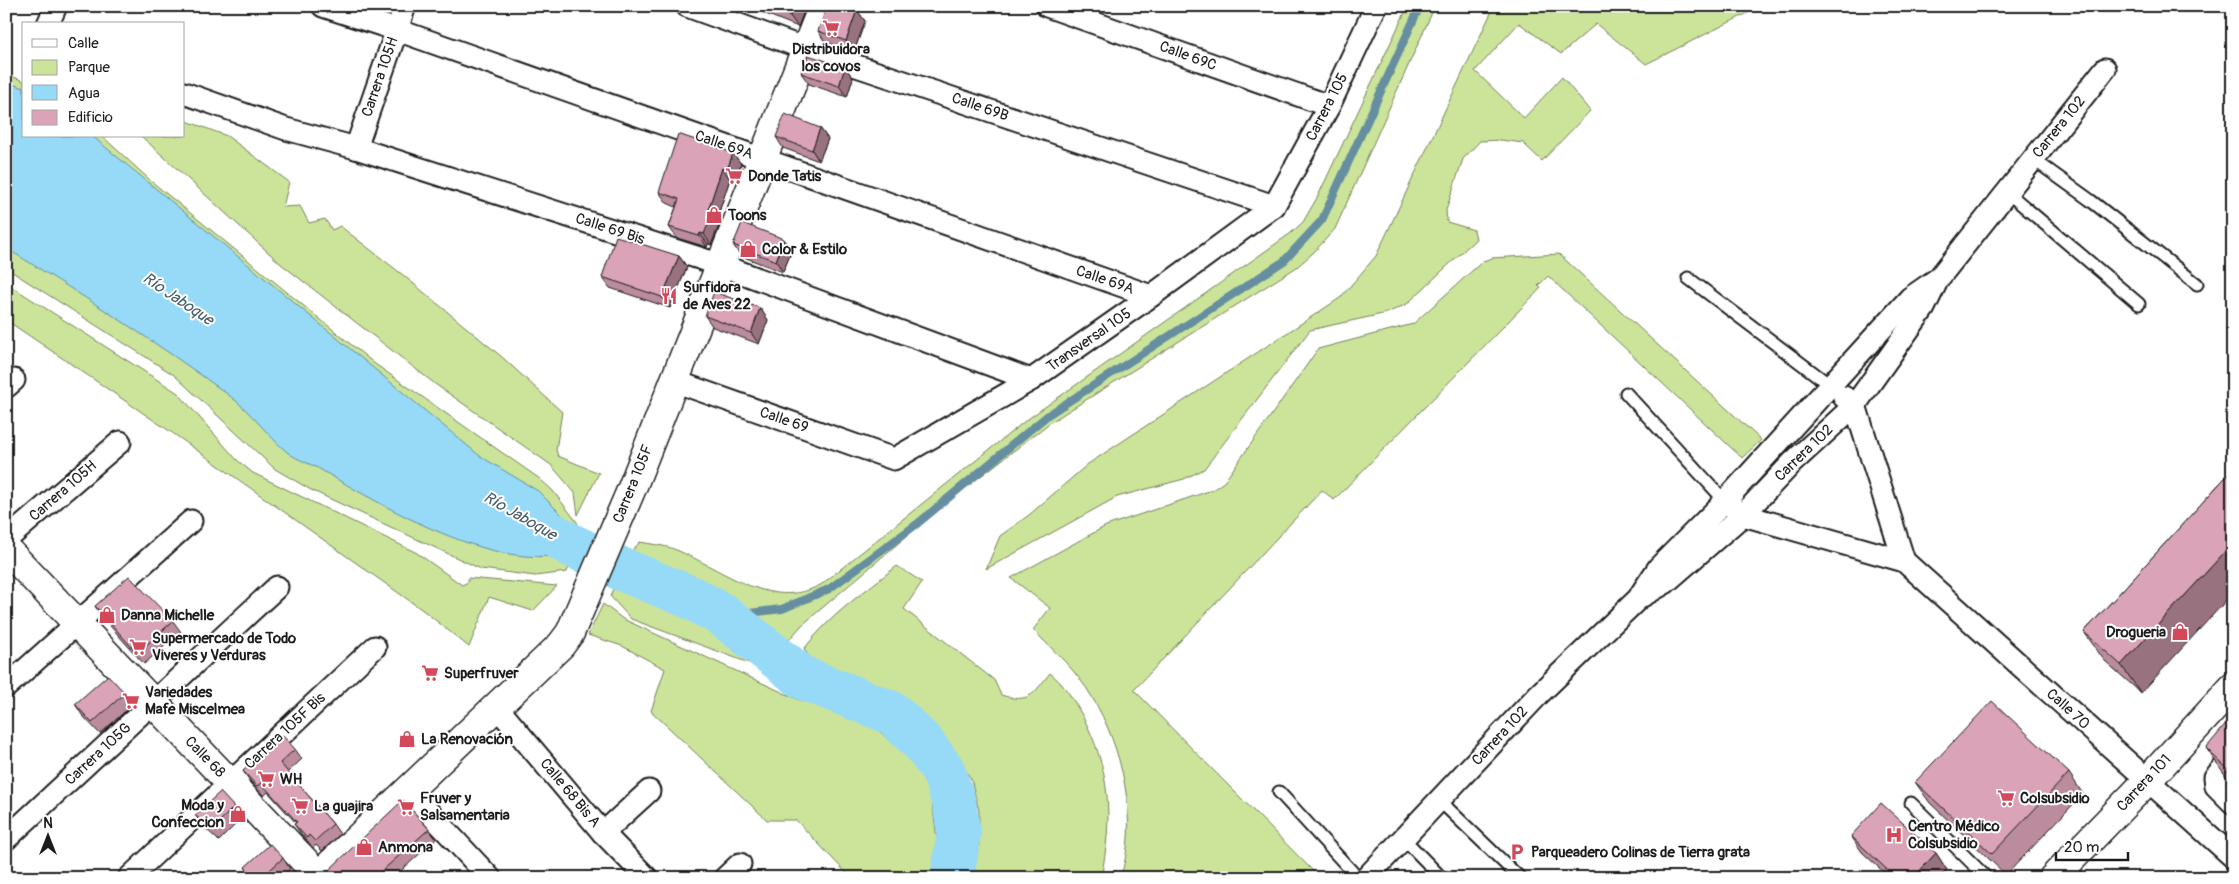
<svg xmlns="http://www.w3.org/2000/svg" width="2239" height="884" font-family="Pangolin,sans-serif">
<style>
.green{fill:#cbe49a;stroke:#74805b}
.water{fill:#96daf8;stroke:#658ea0}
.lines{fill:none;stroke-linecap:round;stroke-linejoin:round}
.stream{stroke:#658ea0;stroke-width:8}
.river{stroke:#96daf8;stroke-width:44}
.service-casing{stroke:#1c1c1c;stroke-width:15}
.minor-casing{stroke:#1c1c1c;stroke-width:25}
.tertiary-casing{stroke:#1c1c1c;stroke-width:31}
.service{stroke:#fff;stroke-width:11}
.minor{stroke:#fff;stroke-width:21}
.tertiary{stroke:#fff;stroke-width:28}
.wall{fill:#bb8c9d;stroke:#1c1c1c}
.shaded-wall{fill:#997280;stroke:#1c1c1c}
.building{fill:#daa3b7;stroke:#1c1c1c}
.labels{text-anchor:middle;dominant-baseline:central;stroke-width:4;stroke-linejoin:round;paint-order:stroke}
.poi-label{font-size:15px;font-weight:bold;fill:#1c1c1c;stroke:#fff;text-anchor:start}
.street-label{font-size:15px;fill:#1c1c1c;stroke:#fff}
.water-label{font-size:16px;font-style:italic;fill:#475e69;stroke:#fff}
</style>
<rect width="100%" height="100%" fill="#fff"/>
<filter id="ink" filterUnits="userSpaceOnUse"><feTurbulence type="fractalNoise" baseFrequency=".02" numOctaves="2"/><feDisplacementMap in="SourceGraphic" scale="10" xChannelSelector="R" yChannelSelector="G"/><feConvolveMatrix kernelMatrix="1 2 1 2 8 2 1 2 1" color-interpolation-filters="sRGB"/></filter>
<g filter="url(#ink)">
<!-- green -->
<g class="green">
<path d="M1408 6H1435L1335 229 1314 252 1297 267 1051 422 942 506 801 626 789 640C789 644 789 650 792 655 803 671 842 680 860 688 910 710 956 755 960 813 961 835 956 857 952 878H936C938 863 942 847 942 832 945 779 911 732 867 707L631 619 610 596 627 556 640 542C650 544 661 545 671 548 719 565 769 614 822 584L1025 421 1291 233 1303 222 1318 196Z"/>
<path d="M1497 6H1762L1646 64 1596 24 1561 54 1519 23 1475 71 1524 118 1562 77 1590 111 1542 161 1523 143 1501 140 1480 141 1463 159 1446 210 1447 222 1474 230 1476 239 1407 304 1387 313 1310 330 1204 469 1184 479 1117 497 986 569 1000 536 1029 515 1088 464 1340 298 1376 256 1491 13Z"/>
<path d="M6 74 24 81V136H102L151 181 375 364 540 479 553 491 577 522 582 535 567 572 535 576 481 569 311 490 275 469 174 375 6 268Z"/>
<path d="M184 120 227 136 289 182 283 207 300 206 309 223 325 219 332 230 340 226 403 275 502 357 562 412 556 450 558 456 599 473 578 515 575 493 551 465 435 384 281 264 141 136H184Z"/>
<path d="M1559 254 1761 440 1742 458 1548 276 1538 286 1541 288 1334 500 1322 490 1134 690 1320 878H1120C1140 822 1122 746 1092 697 1077 671 1054 651 1033 630L1050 608 1011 578 1106 526 1212 490 1224 482 1318 349 1413 324 1483 261 1492 258Z"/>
<path d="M6 283 178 393 237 460 253 473 417 553 462 585 468 582V578L557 586 533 611 489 597 469 647 424 611 174 434 6 320Z"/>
<path d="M897 566 922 582 904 609 994 680 1001 695C1030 704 1033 694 1050 673 1065 685 1073 699 1082 715 1111 770 1113 818 1101 878H972L979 845V811L971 779 938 728 904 701 851 674 812 661 804 649C829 616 865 591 897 566Z"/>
<path d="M603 604 623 619 797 699 868 721 915 763 931 795 937 838 931 878H851L796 820H767L651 711 665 669 622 646 588 635Z"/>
</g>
<!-- water -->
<path class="water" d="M6 82 24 88V136H92L480 456 538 491 569 522 568 539 550 556C480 563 383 506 323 471 312 464 297 460 287 452 267 435 252 413 230 396 158 343 82 295 6 248Z"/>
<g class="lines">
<!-- stream -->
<path class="stream" d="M724 616 782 609 829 589 917 524 1048 415 1284 261 1322 220 1420 6"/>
<!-- river -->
<path class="river" d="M513 512 571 545 621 569 692 598 724 616 803 678 892 713 922 742 943 770 954 802 959 833 952 878"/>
<!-- service casing -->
<g class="service-casing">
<g id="service">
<path d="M2033 159 2090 200 2197 284"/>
<path d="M2007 192 2139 304"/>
<path d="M1688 278 1831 386"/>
<path d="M1626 393 1725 501"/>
<path d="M1279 792 1358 878"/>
<path d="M1439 800 1520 878"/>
<path d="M1911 803 1987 878"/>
<path d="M1403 838 1442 878"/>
</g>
</g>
<!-- minor casing -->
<g class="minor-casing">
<g id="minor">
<path d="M323 6 397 30 1151 296"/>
<path d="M687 6 806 49 1274 206"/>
<path d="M1047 6 1329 106"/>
<path d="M48 24 56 6"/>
<path d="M184 93 286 129 356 148 721 265 1031 380"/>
<path d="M356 148 405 6"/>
<path d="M674 381 894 459 1031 380 1151 296 1274 206 1329 106 1376 6"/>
<path d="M6 387 14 380"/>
<path d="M1844 397 1855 405 1904 561"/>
<path d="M1725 501 1743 515 1904 561 2233 857"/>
<path d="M6 540 120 442"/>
<path d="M1641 594 1659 567 1725 501 1910 298 1936 280"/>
<path d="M6 687 191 521"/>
<path d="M496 706 603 833 647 878"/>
<path d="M2233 758 2215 777 2216 786 2233 803"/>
<path d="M408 790 490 878"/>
<path d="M603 833 649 791"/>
<path d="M6 839 277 587"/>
<path d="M129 878 375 647"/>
<path d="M725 878 740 864"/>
<path d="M1366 878 1539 694 1639 598 1665 583 1743 515 1793 462 1855 405 1924 308 1938 279 2105 69"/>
</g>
</g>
<!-- tertiary casing -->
<g class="tertiary-casing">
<g id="tertiary">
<path d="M6 549 321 878"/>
<path d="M316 878 561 645 570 633 632 488 823 6"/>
<path d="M2053 878 2148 780 2233 687"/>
</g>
</g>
<!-- service -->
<use href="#service" class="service"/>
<!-- minor -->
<use href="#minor" class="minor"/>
<!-- tertiary -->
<use href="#tertiary" class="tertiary"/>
</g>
<!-- wall -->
<g class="wall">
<path d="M746 6H806L798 27Z"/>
<path d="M857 10 865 21 854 52 825 42 818 31Z"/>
<path d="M845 67 853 78 847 97 809 84 801 73Z"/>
<path d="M820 128 828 139 819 161 783 148 776 137Z"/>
<path d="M733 153 741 164 735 181 730 179 717 218 720 223 711 245 708 244 707 247 677 238 669 227 676 207 667 203 659 192Z"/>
<path d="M733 245 792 250 783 272 741 256Z"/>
<path d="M679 256 687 267 670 308 610 288 602 277Z"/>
<path d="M760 308 768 320 759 344 713 327 705 316Z"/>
<path d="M2233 469 2141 693 2104 660 2084 632Z"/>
<path d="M95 606 173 621 181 632 144 664 102 617Z"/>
<path d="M125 693 133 704 100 734 82 715 75 704Z"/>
<path d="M2206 748 2233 773V785L2231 783Z"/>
<path d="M295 749 302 759 288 772 333 824 340 834 322 851 316 845 313 848 301 834 294 824 296 823 268 792 264 796 250 781 243 771Z"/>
<path d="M2069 773 2083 794 2006 875 1930 803 1915 782Z"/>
<path d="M234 807 242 818 219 841 203 826 195 815Z"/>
<path d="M429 829 436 839 393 878H325Z"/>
<path d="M1851 836 1936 853 1947 870 1939 878H1890L1862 852Z"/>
<path d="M283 858 290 869 281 878H252L245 867Z"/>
</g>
<!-- shaded-wall -->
<g class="shaded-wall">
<path d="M794 6H806L798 27 790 16Z"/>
<path d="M857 10 865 21 854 52 846 41Z"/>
<path d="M845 67 853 78 847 97 839 86Z"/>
<path d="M820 128 828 139 819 161 812 150Z"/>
<path d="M733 153 741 164 735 181 727 170Z"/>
<path d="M722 168 730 179 717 218 720 223 711 245 704 234 708 210Z"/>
<path d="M700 233 708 244 707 247 699 236Z"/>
<path d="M784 239 792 250 783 272 776 261Z"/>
<path d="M679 256 687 267 670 308 662 297Z"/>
<path d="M760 308 768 320 759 344 751 333Z"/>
<path d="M2233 543V593L2141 693 2121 665Z"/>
<path d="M1936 853 1947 870 1939 878H1913Z"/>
</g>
<!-- building -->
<g class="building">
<path d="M766 6H794L790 16Z"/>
<path d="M827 6H848L857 10 846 41 818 31Z"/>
<path d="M808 55 845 67 839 86 801 73Z"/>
<path d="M785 114 820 128 812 150 776 137Z"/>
<path d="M678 134 733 153 727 170 722 168 708 210 713 212 704 234 700 233 699 236 669 227 679 199 659 192Z"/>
<path d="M742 223 784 239 776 261 733 245Z"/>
<path d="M616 236 679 256 662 297 602 277Z"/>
<path d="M714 292 760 308 751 333 705 316Z"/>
<path d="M2233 469V543L2121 665 2084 632Z"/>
<path d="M129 576 173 621 137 653 95 606Z"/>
<path d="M108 675 125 693 92 723 75 704Z"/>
<path d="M1992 701 2069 773 1992 854 1915 782Z"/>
<path d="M2233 716V773L2219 761 2206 748Z"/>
<path d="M282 735 295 749 280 763 333 824 315 841 309 835 307 838 294 824 297 822 261 783 257 786 243 771Z"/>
<path d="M220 792 234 807 211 830 195 815Z"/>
<path d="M403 800 429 829 374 878H325L329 870Z"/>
<path d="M1881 803 1936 853 1913 878H1896L1851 836Z"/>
<path d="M270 844 283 858 261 878H255L245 867Z"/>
</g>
</g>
<!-- icons -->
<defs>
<g id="supermarket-bare" transform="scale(1.35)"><path d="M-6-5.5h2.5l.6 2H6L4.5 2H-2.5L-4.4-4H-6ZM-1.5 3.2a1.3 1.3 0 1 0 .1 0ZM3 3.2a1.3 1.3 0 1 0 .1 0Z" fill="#d1495b" stroke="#fff" stroke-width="2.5" paint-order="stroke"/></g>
<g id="shop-bare" transform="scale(1.35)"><path d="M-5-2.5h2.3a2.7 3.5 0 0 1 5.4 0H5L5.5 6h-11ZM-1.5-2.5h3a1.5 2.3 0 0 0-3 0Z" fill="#d1495b" stroke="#fff" stroke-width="2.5" paint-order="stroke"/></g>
<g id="restaurant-bare" transform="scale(1.35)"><path d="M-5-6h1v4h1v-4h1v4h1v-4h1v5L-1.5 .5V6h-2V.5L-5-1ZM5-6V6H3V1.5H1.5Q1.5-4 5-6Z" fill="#d1495b" stroke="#fff" stroke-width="2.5" paint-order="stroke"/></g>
<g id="hospital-bare" transform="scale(1.35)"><path d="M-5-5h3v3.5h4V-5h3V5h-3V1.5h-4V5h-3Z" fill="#d1495b" stroke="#fff" stroke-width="2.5" paint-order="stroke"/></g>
<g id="parking-bare" transform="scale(1.35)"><path d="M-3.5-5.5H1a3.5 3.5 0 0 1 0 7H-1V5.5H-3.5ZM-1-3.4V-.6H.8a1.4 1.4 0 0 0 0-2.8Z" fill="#d1495b" stroke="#fff" stroke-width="2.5" paint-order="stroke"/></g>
</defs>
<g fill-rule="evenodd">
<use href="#supermarket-bare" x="831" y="28"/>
<use href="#supermarket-bare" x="734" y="176"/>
<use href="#shop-bare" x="714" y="215"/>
<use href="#shop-bare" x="748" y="249"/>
<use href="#restaurant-bare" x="669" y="296"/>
<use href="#shop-bare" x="107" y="615"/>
<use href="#shop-bare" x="2180" y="632"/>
<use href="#supermarket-bare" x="138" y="647"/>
<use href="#supermarket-bare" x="430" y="673"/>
<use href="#supermarket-bare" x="131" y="701"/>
<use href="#shop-bare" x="407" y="739"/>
<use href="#supermarket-bare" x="266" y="779"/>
<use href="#supermarket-bare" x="2006" y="798"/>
<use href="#supermarket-bare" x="300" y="806"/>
<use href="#supermarket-bare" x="406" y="807"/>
<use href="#shop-bare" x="238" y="814"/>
<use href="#hospital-bare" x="1894" y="835"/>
<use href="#shop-bare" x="364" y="847"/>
<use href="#parking-bare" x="1517" y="852"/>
</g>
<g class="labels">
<!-- poi labels -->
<g class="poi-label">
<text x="831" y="49" text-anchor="middle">Distribuidora<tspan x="831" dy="17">los covos</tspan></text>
<text x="748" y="176">Donde Tatis</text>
<text x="728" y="215">Toons</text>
<text x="762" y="249">Color &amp; Estilo</text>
<text x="683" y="287">Surfidora<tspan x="683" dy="17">de Aves 22</tspan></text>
<text x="121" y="615">Danna Michelle</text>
<text x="2166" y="632" text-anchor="end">Drogueria</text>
<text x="152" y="638">Supermercado de Todo<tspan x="152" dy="17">Viveres y Verduras</tspan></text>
<text x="444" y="673">Superfruver</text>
<text x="145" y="692">Variedades<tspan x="145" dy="17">Mafe Miscelmea</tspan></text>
<text x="421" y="739">La Renovación</text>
<text x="280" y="779">WH</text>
<text x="420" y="798">Fruver y<tspan x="420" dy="17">Salsamentaria</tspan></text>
<text x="2020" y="798">Colsubsidio</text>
<text x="224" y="805" text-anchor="end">Moda y<tspan x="224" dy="17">Confeccion</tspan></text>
<text x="314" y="806">La guajira</text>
<text x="1908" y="826">Centro Médico<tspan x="1908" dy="17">Colsubsidio</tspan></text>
<text x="378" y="847">Anmona</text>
<text x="1531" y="852">Parqueadero Colinas de Tierra grata</text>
</g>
<!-- street labels -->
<g class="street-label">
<text transform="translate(1188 56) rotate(20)">Calle 69C</text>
<text transform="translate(380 77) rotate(-71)">Carrera 105H</text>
<text transform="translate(980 107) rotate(19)">Calle 69B</text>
<text transform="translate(1327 107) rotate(-63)">Carrera 105</text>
<text transform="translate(2059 127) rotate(-51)">Carrera 102</text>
<text transform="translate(724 145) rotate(19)">Calle 69A</text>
<text transform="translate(610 229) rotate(18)">Calle 69 Bis</text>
<text transform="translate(1105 280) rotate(19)">Calle 69A</text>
<text transform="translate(1089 340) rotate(-35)">Transversal 105</text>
<text transform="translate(784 420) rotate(19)">Calle 69</text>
<text transform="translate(1804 453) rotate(-44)">Carrera 102</text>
<text transform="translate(633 484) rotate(-68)">Carrera 105F</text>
<text transform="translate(63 491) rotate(-41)">Carrera 105H</text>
<text transform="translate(2068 709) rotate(42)">Calle 70</text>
<text transform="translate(285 731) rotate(-43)">Carrera 105F Bis</text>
<text transform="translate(1500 736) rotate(-47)">Carrera 102</text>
<text transform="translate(98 754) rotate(-43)">Carrera 105G</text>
<text transform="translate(205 757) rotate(46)">Calle 68</text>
<text transform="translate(2144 783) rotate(-47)">Carrera 101</text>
<text transform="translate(570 793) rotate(50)">Calle 68 Bis A</text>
</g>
<!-- water labels -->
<g class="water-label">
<text transform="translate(178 299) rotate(34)">Río Jaboque</text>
<text transform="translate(520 516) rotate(30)">Río Jaboque</text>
</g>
</g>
<!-- margin -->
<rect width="2239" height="884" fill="none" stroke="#fff" stroke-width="25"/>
<rect x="12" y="12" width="2214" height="859" fill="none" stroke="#1c1c1c" stroke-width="2" filter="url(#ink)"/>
<!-- legend -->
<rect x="22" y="22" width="162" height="115" fill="#ffffff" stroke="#a4a4a4"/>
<rect x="32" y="39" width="25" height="8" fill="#ffffff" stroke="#a4a4a4"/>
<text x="68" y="48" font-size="15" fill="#1c1c1c">Calle</text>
<rect x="32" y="60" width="25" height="15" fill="#cbe49a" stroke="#a4a4a4"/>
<text x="68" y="72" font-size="15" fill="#1c1c1c">Parque</text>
<rect x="32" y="85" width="25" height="15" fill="#96daf8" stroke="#a4a4a4"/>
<text x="68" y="98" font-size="15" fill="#1c1c1c">Agua</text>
<rect x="32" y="110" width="25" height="15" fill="#daa3b7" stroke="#a4a4a4"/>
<text x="68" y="122" font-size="15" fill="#1c1c1c">Edificio</text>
<!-- north arrow -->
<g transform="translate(48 836)" stroke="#ffffff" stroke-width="4" paint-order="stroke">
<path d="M0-4L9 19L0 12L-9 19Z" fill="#1c1c1c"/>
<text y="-8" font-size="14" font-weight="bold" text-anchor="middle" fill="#1c1c1c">N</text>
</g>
<!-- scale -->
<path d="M2056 852v8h72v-8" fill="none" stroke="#1c1c1c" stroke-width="2.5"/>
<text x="2064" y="852" font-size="15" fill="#1c1c1c" stroke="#ffffff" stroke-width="4" paint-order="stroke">20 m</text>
</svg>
